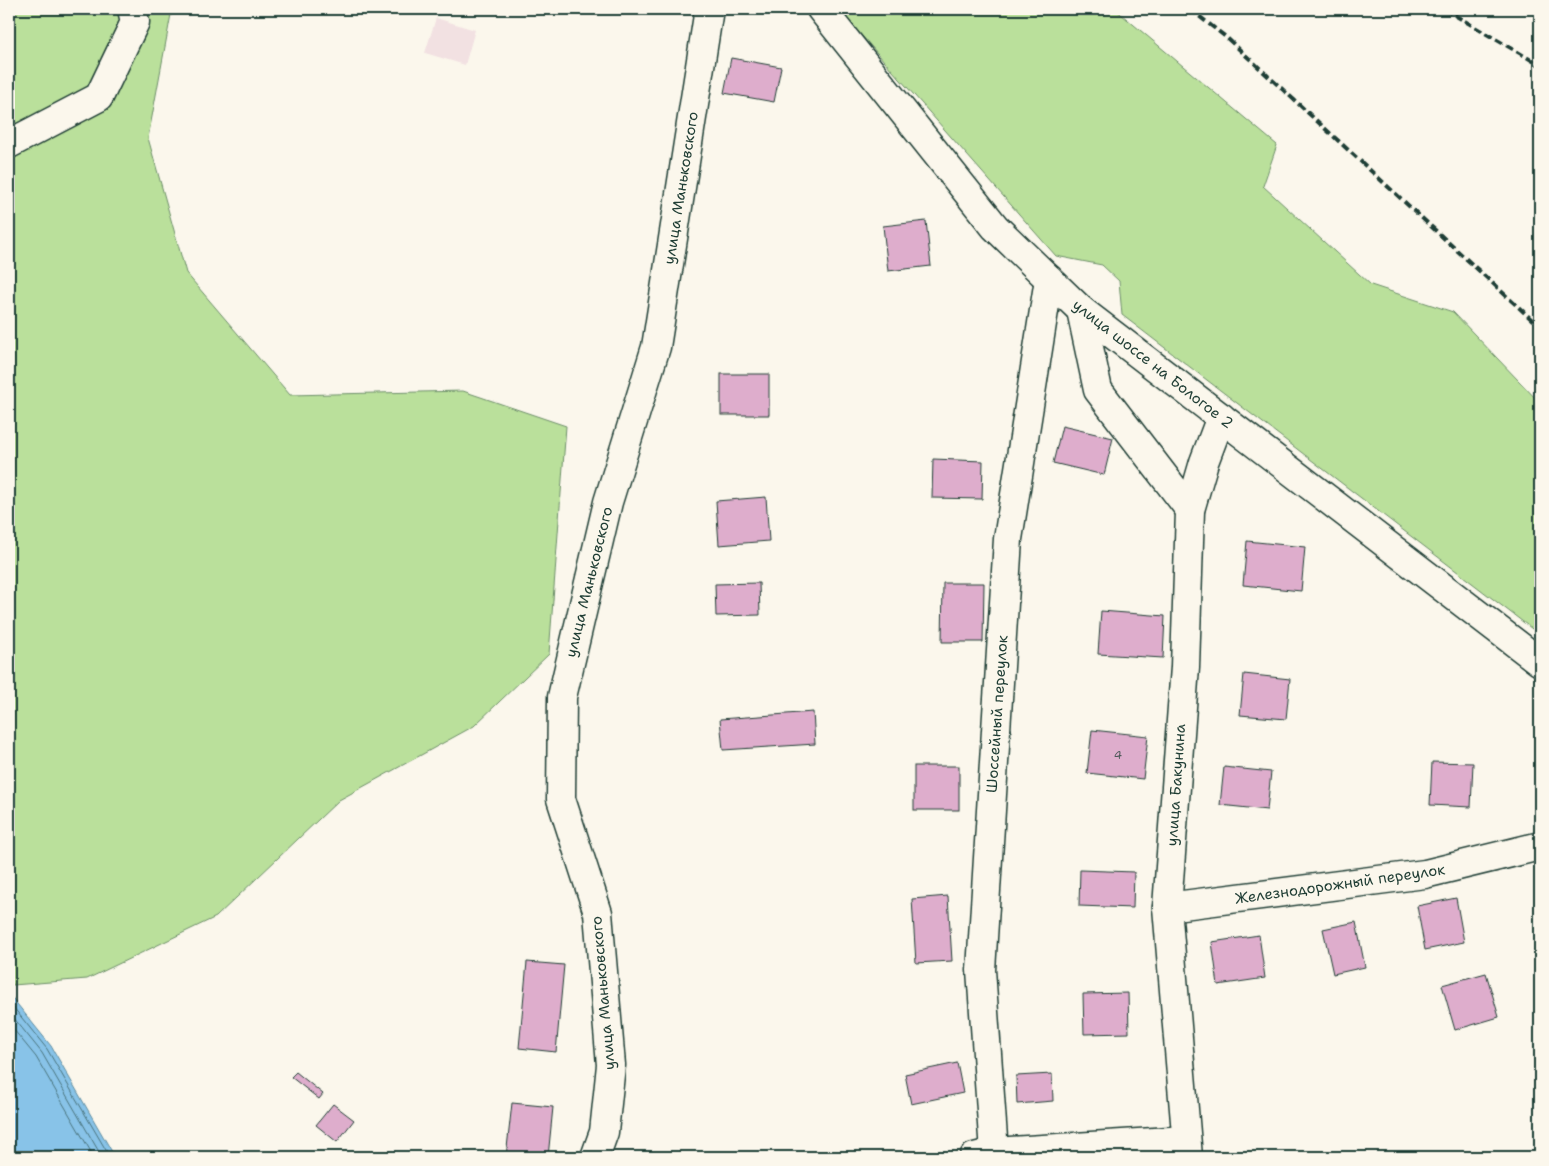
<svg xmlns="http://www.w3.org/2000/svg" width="1549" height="1166" font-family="'Shantell Sans',sans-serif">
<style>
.built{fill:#f2e1e2}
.green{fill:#bae09b;stroke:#6c8e68}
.water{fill:#88c3e8;stroke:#5e8da0}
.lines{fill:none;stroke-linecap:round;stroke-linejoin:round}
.shore{stroke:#49737c;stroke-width:1}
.building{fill:#deadcc;stroke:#1f3d34}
.minor-casing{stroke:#1f3d34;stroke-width:31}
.minor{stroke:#fbf7ec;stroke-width:28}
.rail{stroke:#1f3d34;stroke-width:4;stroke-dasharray:8 4;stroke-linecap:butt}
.labels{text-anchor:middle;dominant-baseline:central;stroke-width:4.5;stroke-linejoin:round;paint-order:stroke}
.number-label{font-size:12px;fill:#4f595a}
.street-label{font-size:15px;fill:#1f3d34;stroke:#fbf7ec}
</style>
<rect width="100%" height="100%" fill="#fbf7ec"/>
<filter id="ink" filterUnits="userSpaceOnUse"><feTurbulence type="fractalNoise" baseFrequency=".02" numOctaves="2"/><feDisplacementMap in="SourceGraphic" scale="10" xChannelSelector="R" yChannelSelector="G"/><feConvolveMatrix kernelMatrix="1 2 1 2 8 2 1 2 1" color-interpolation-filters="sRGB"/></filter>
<g filter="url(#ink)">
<!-- built -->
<path class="built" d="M436 18 475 30 465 65 425 53Z"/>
<!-- green -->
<g class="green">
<path d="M9 9H172L148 138 186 273 290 395 463 391 566 426 549 654 474 726 339 800 216 917 87 979 13 985 9 980Z"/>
<path d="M840 9H928L932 12 949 9H1115L1277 145 1263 186 1371 285 1453 312 1540 403V635L1122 315 1119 281 1102 265 1056 256 840 11Z"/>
</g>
<!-- water -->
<path class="water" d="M9 994 51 1046 115 1157H9Z"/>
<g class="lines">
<!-- shore -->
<g class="shore">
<path d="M9 1002 47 1049 110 1157"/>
<path d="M9 1012 42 1053 102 1157"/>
<path d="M9 1024 36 1057 94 1157"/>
</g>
</g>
<!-- building -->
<g class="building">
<path d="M731 58 781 67 774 102 724 93Z"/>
<path d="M926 221 931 266 888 271 883 226Z"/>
<rect x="721" y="374" width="48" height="41"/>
<path d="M1062 426 1113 438 1104 475 1053 463Z"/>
<path d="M933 459 983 461 982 499 932 498Z"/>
<path d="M766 497 769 541 719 545 716 501Z"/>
<path d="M1247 541 1305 547 1301 591 1243 585Z"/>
<path d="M759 583 760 615 716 616 715 584Z"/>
<path d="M943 583H984L983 642H942Z"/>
<path d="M1101 611 1165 616 1163 658 1098 654Z"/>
<path d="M1244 674 1290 679 1286 719 1240 715Z"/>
<path d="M813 712 815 744 723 750 720 719Z"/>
<path d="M1092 730 1148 736 1143 779 1087 773Z"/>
<path d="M1432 762 1473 763 1471 807 1430 805Z"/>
<rect x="914" y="766" width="45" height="44"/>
<path d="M1224 767 1271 772 1267 810 1220 805Z"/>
<path d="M1080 870 1134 872 1133 908 1079 906Z"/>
<path d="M948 896 952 961 916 963 912 899Z"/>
<path d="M1456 898 1464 942 1425 950 1417 906Z"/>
<path d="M1356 922 1365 967 1333 974 1323 929Z"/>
<path d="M1259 935 1265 978 1218 985 1212 942Z"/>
<path d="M527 962 564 965 556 1052 519 1048Z"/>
<path d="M1486 973 1499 1017 1455 1030 1442 985Z"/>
<path d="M1128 993 1129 1033 1084 1034 1083 994Z"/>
<path d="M957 1063 963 1093 911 1104 905 1074Z"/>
<path d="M296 1072 323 1094 319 1099 291 1077Z"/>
<path d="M1052 1074 1053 1101 1017 1104 1016 1076Z"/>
<path d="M512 1103 553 1107 548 1157H506Z"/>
<path d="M333 1104 354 1120 337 1142 316 1125Z"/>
</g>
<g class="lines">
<!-- minor casing -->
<g class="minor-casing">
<g id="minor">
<path d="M821 9 995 227 1081 310 1540 662"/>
<path d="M9 144 99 97 135 22 132 9"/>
<path d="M1081 310 1098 390 1190 510"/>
<path d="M1167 907 1425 874 1540 846"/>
<path d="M994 1152 981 970 1008 539 1049 279"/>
<path d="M595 1157 604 1132 611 1065 598 913 561 799 562 697 608 502 656 347 709 9"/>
<path d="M974 1157 994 1152 1186 1140"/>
<path d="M1188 1157 1167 907 1185 667 1190 510 1204 462 1221 417"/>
</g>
</g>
<!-- minor -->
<use href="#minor" class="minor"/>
<!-- rail -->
<g class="rail">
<path d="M1190 9 1227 38 1540 327"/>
<path d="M1444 9 1540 65"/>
</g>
</g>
</g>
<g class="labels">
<!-- number labels -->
<g class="number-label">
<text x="1118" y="755">4</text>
</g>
<!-- street labels -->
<g class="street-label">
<text transform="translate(681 188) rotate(-81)">улица Маньковского</text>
<text transform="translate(1153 364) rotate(38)">улица шоссе на Бологое 2</text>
<text transform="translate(589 582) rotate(-76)">улица Маньковского</text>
<text transform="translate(997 714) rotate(-86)">Шоссейный переулок</text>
<text transform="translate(1176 785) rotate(-86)">улица Бакунина</text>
<text transform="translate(1340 884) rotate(-8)">Железнодорожный переулок</text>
<text transform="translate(603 993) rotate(-95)">улица Маньковского</text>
</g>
</g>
<!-- margin -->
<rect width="1549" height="1166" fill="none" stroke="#fbf7ec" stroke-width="30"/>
<rect x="15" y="15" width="1519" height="1136" fill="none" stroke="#1f3d34" stroke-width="2" filter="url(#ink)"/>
</svg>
